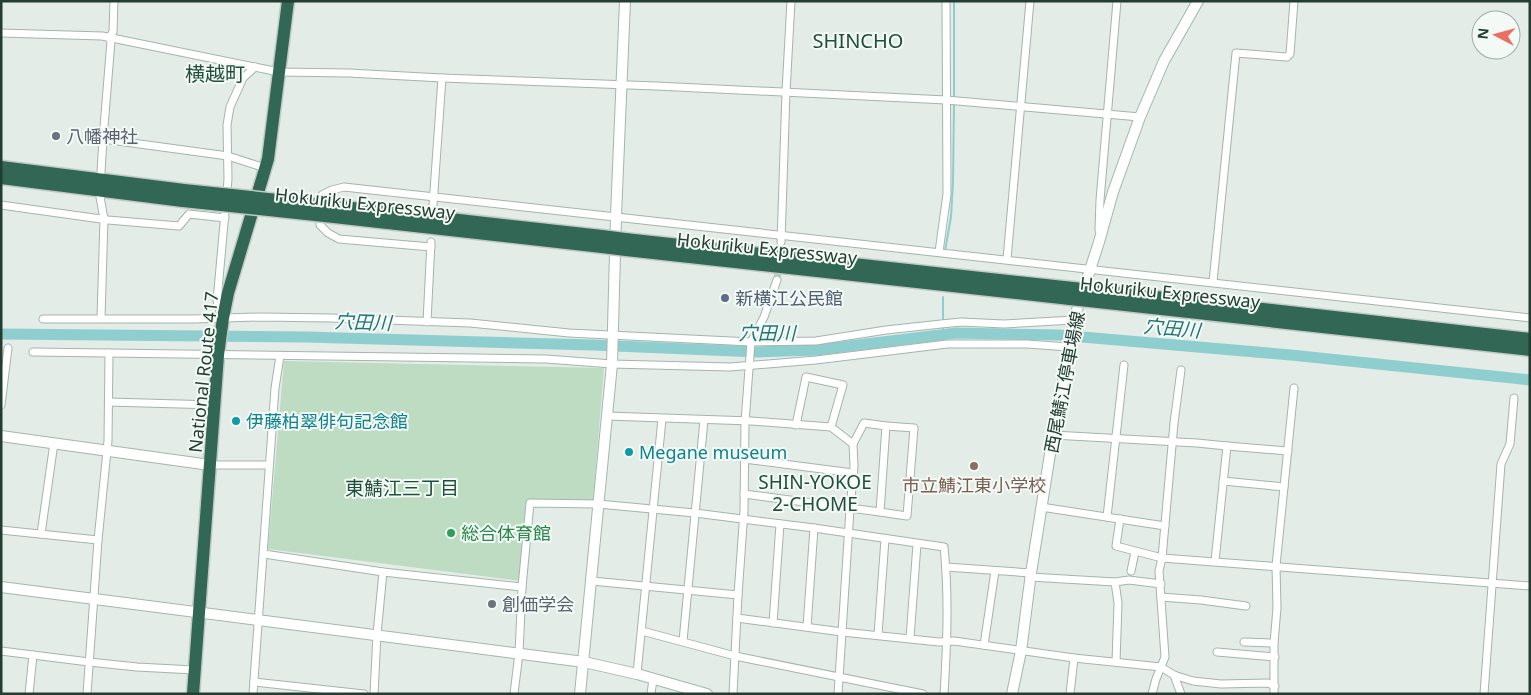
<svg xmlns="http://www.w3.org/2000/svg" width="1531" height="695" font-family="'Noto Sans','Noto Sans JP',sans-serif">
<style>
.green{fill:#bddcc1}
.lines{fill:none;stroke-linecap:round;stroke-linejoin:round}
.stream{stroke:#8ecece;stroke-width:2}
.river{stroke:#8ecece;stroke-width:11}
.street-tunnel{stroke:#bdc9c3;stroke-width:7;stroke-dasharray:7 3.5;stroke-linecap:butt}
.street-casing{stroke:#a6b4ad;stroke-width:9}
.secondary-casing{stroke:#a2b7ad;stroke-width:12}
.highway-casing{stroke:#c1c9c6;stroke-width:15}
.street{stroke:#fff;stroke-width:7}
.secondary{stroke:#fff;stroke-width:10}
.highway{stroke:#316754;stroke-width:12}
.highway-bridge-casing{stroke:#c1c9c6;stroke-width:15;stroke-linecap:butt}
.highway-bridge{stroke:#316754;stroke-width:12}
.worship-dot{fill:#6b7280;stroke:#f3f9f5;stroke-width:2}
.service-dot{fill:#5c6f8a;stroke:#f3f9f5;stroke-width:2}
.culture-dot{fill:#0f9aa8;stroke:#f3f9f5;stroke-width:2}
.education-dot{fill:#8d6e63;stroke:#f3f9f5;stroke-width:2}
.leisure-dot{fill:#2e9e5b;stroke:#f3f9f5;stroke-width:2}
.labels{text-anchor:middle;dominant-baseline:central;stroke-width:4;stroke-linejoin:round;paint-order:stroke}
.worship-label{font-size:18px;fill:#5b616d;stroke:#f3f9f5;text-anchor:start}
.street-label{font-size:18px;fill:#233d32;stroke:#f3f9f5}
.service-label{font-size:18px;fill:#4e5e75;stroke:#f3f9f5;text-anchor:start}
.culture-label{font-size:18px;fill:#0d838f;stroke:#f3f9f5;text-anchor:start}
.education-label{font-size:18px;fill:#785e54;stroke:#f3f9f5}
.leisure-label{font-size:18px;fill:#27864d;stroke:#f3f9f5;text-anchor:start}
.water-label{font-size:19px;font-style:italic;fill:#207576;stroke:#f3f9f5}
.neighbourhood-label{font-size:19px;fill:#204e3c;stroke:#f3f9f5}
.quarter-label{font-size:20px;fill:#204e3c;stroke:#f3f9f5}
</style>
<rect width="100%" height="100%" fill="#e3ece7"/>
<!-- green -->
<path class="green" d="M284 361 604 368 593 500 529 501 521 581 268 549Z"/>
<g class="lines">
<!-- stream -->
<g class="stream">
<path d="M954 1V99"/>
<path d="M945 251 951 217 953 182 954 104"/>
<path d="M943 297V322"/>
<path d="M943 326V334"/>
</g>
<!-- river -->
<path class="river" d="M1 334 306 337 593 345 758 352 817 350 956 333 1059 335 1291 355 1530 380"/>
<!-- street-tunnel -->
<path class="street-tunnel" d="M777 280 781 242"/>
<!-- street casing -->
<g class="street-casing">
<g id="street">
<path d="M114 1 113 32 109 38 111 41 103 139 228 156 265 168"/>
<path d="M1 33 102 36 279 72 349 73 442 78 656 86 946 100 1140 117"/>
<path d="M101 172 103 139"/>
<path d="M100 197 104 219 101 318"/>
<path d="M1 205 108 220 179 226 189 214 225 218"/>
<path d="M433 205 442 78"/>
<path d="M1099 230 1100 200 1117 1"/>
<path d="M781 242 786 92 791 1"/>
<path d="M431 247 339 239 328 233 320 225 322 195 332 190 344 187 1530 318"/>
<path d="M939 252 947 194 946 1"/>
<path d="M1007 259 1030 1"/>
<path d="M1213 282 1236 53 1287 57 1290 54 1294 1"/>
<path d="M221 315 217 301 228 179 227 125 230 107 243 78 255 67"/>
<path d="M43 319H193L260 317 331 318 470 323 569 333 751 342 816 341 886 330 941 324 961 322 1004 324 1074 320"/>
<path d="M427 322 431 242"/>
<path d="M33 352 546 359 612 364 730 367 816 360 947 344H1027L1069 347"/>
<path d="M109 402 215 405"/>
<path d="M1 405 8 348"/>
<path d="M607 416 751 421 831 427 853 444 854 466 850 509 838 694"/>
<path d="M796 425 806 377 843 385 831 427"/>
<path d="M1053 435 1197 443 1227 446 1215 561"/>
<path d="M1227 446 1288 451"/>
<path d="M744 459 853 473"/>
<path d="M210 465H269"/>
<path d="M1223 481 1284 487"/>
<path d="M744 494 880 512 886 426 864 423 853 444"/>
<path d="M1041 507 1165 526"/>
<path d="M880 512 907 516 914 428 886 426"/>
<path d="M1107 517 1124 365"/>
<path d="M1120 519 1116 546 1162 558 1530 586"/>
<path d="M1 530 98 540"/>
<path d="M41 534 54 443"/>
<path d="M264 554 383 572 522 587"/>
<path d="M946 567 1031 573"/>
<path d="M1131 571 1135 552"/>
<path d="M1030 577 1115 582 1118 603 1116 662"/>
<path d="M592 581 738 595"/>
<path d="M1115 582 1129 580 1161 584"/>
<path d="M1161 597 1201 600 1246 606"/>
<path d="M737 618 842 632 939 642 954 641 1074 658 1161 667 1174 675 1193 681 1221 684 1268 683 1275 686"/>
<path d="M773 623 780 524"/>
<path d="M807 627 814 528"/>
<path d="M642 631 735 656 923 694"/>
<path d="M878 635 885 539"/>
<path d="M910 638 917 544"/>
<path d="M683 641 704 420"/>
<path d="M1244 642 1274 643"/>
<path d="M984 645 995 571"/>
<path d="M1 651 89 662 137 667 194 670"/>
<path d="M1217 652 1275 657"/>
<path d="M637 674 662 419"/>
<path d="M1174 675 1181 694"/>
<path d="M254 682 364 694"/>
<path d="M29 694 33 655"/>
<path d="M87 694 98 540 108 441 109 353"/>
<path d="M253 694 275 388 280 356"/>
<path d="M374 694 377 634 383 572"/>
<path d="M514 694 519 653 522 587 530 503 598 504 695 513 814 528 944 547C949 596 947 645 944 694"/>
<path d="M651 694 653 679"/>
<path d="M733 694 738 595 744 511 745 422 751 342 764 317 777 280"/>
<path d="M1070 694 1074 658"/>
<path d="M1152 694 1156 679 1165 657 1159 571 1162 558 1174 423 1181 370"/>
<path d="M1274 694V643L1277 608 1276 566 1294 388"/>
<path d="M1484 694 1501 464 1510 444 1514 398"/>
</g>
</g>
<!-- secondary casing -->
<g class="secondary-casing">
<g id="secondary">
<path d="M1 436 210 465"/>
<path d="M1 587 584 662 637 674 707 694"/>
<path d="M580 694 612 364 616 216 625 1"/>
<path d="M1012 694 1021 651 1031 573 1053 435 1076 313 1099 242 1113 192 1140 117 1164 61 1198 1"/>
</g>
</g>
<!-- highway casing -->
<g class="highway-casing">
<g id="highway">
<path d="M1 167 184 190"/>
<path d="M1 178 183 201"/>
<path d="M335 206 602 236"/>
<path d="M334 217 602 247"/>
<path d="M625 239 1073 288"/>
<path d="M626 250 1070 299"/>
<path d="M1093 290 1530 339"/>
<path d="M1089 301 1530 350"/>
<path d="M193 694 218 355 223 318 228 293 268 159 288 1"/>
</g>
</g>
<!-- street -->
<use href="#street" class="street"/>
<!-- secondary -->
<use href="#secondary" class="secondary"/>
<!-- highway -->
<use href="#highway" class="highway"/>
<!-- highway-bridge casing -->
<g class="highway-bridge-casing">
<g id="highway-bridge">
<path d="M184 190 335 206"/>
<path d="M183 201 334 217"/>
<path d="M602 236 625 239"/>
<path d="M602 247 626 250"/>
<path d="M1073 288 1093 290"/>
<path d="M1070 299 1089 301"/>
</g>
</g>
<!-- highway-bridge -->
<use href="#highway-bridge" class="highway-bridge"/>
</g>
<!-- markers -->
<g class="worship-dot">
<circle cx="56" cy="136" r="5"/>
<circle cx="492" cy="604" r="5"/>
</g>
<circle class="service-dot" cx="725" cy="298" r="5"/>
<g class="culture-dot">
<circle cx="236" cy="421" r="5"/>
<circle cx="629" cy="452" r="5"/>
</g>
<circle class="education-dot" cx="974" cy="466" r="5"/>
<circle class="leisure-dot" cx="451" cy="533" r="5"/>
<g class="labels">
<!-- worship labels -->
<g class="worship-label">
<text x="66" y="136">八幡神社</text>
<text x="502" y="604">創価学会</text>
</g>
<!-- street labels -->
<g class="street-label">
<text transform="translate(365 203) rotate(6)">Hokuriku Expressway</text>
<text transform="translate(767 248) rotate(6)">Hokuriku Expressway</text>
<text transform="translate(1170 292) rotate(6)">Hokuriku Expressway</text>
<text transform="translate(203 372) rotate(-84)">National Route 417</text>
<text transform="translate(1064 382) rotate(-79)">西尾鯖江停車場線</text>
</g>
<!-- service labels -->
<g class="service-label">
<text x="735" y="298">新横江公民館</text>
</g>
<!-- culture labels -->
<g class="culture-label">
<text x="246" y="421">伊藤柏翠俳句記念館</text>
<text x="639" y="452">Megane museum</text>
</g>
<!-- education labels -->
<g class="education-label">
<text x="974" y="485">市立鯖江東小学校</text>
</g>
<!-- leisure labels -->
<g class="leisure-label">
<text x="461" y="533">総合体育館</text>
</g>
<!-- water labels -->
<g class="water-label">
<text transform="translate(363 322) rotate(2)">穴田川</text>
<text transform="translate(1172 328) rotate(5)">穴田川</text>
<text x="767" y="333">穴田川</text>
</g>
<!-- neighbourhood labels -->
<g class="neighbourhood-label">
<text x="815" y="482">SHIN-YOKOE<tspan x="815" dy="22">2-CHOME</tspan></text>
<text x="402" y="488">東鯖江三丁目</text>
</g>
<!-- quarter labels -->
<g class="quarter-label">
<text x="858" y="40">SHINCHO</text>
<text x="215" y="73">横越町</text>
</g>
</g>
<!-- border -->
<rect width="1531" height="695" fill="none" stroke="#233d32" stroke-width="5"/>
<!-- north arrow -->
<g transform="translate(1496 35) rotate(276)"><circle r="24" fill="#f3f9f5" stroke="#a0aea7"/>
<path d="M0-4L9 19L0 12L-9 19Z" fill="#eb6f62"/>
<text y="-8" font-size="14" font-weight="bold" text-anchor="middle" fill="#233d32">N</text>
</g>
</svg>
